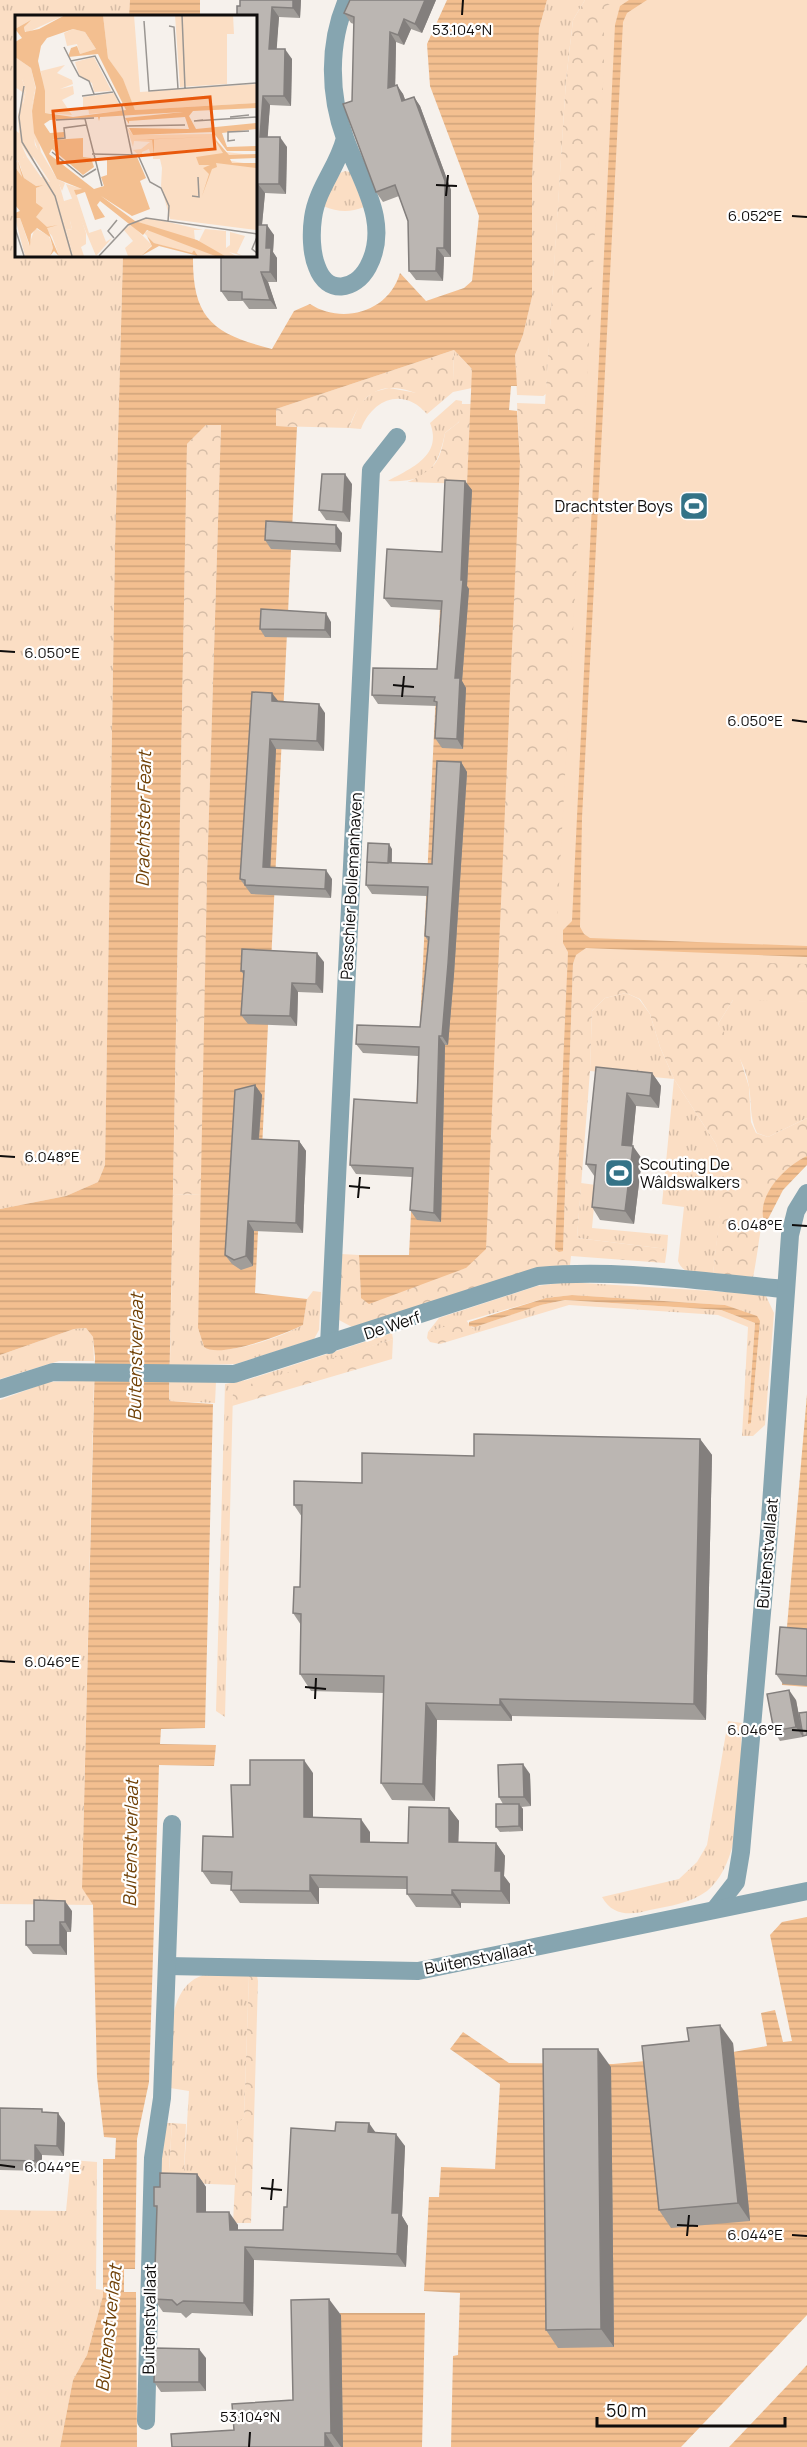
<svg xmlns="http://www.w3.org/2000/svg" width="807" height="2447" font-family="Manrope,sans-serif">
<style>
.grass{fill:url(#grass-tufts)}
.forest{fill:url(#forest-crowns)}
.garden{fill:#fbdec4}
.water{fill:url(#water-rules)}
.lines{fill:none;stroke-linecap:round;stroke-linejoin:round}
.minor{stroke:#86a5b0;stroke-width:18}
.wall{fill:#a19d99}
.shaded-wall{fill:#837f7d}
.building{fill:#bbb6b2;stroke:#837f7d;stroke-width:1.5}
.ticks{fill:none;stroke:#0f0d0c;stroke-width:2}
.labels{text-anchor:middle;dominant-baseline:central;stroke-width:4.5;stroke-linejoin:round;paint-order:stroke}
.poi-label{font-size:16px;fill:#0f0d0c;stroke:#fff;text-anchor:end}
.street-label{font-size:16px;fill:#0f0d0c;stroke:#fff}
.water-label{font-size:18px;font-style:italic;fill:#714208;stroke:#fff}
.inset-road{fill:none;stroke:#9a9692;stroke-width:1.5}
.view{fill:#e8590c;fill-opacity:0.15;stroke:#e8590c;stroke-width:3}
.inset-edge{fill:none;stroke:#0f0d0c;stroke-width:3}
.ticks-label{font-size:15px;text-anchor:middle;fill:#0f0d0c;stroke:#fff;stroke-width:4.5;stroke-linejoin:round;paint-order:stroke}
</style>
<defs>
<pattern id="grass-tufts" width="24" height="20" patternUnits="userSpaceOnUse" patternTransform="scale(1.5)"><rect width="24" height="20" fill="#fbdec4"/><path d="M3 7l-1-3M5 7V3M7 7l1-3M15 17l-1-3M17 17v-4M19 17l1-3" fill="none" stroke="#d6bda7"/></pattern>
<pattern id="forest-crowns" width="20" height="18" patternUnits="userSpaceOnUse" patternTransform="scale(1.5)"><rect width="20" height="18" fill="#fbdec4"/><path d="M2 6a3 3 0 1 1 6 0M12 15a3 3 0 1 1 6 0" fill="none" stroke="#d6bda7"/></pattern>
<pattern id="water-rules" width="6" height="5" patternUnits="userSpaceOnUse" patternTransform="scale(1.5)"><rect width="6" height="5" fill="#f3bf90"/><path d="M0 2.5h6" fill="none" stroke="#cfa37b"/></pattern>
</defs>
<rect width="100%" height="100%" fill="#f6f1ec"/>
<!-- grass -->
<g class="grass">
<path d="M0 0H130L129 16H16V255H123L115 546 105 1165 98 1182 66 1196 0 1209Z"/>
<path d="M547 0H585L573 20 566 80 546 394 543 396 517 395 515 355 523 335 532 297V180L539 29Z"/>
<path d="M345 171 350 172 364 207C349 213 338 212 323 206L340 173Z"/>
<path d="M454 350 472 369V388L453 392 427 414C404 387 373 398 361 429L349 428 359 405 373 392 389 388 417 393 453 380Z"/>
<path d="M456 400 462 401C461 425 462 419 445 433 438 469 426 483 388 481 411 468 443 456 430 423Z"/>
<path d="M626 993 639 999 650 1014 660 1047 674 1079 716 1144 725 1173 713 1274C698 1273 684 1276 678 1261L684 1207 662 1204 674 1079 590 1071 592 1011 605 998Z"/>
<path d="M779 999 807 1002V1118L768 1137 757 1133C749 1117 752 1103 749 1087 744 1057 731 1047 718 1024L733 1000Z"/>
<path d="M581 1183 596 1185 592 1228 668 1235 667 1249 577 1238Z"/>
<path d="M202 1194 198 1328 204 1347C227 1357 281 1337 303 1325L307 1299 313 1291 321 1292 319 1330 314 1339 236 1364 170 1365 173 1195Z"/>
<path d="M567 1282 760 1294 766 1296 774 1313 765 1425 753 1436H742L748 1327 718 1315 569 1305 476 1333 471 1328 541 1305 565 1300 721 1310 755 1323 748 1422 751 1423 760 1321 725 1305 572 1295 546 1298 428 1332 439 1318 537 1286Z"/>
<path d="M86 1328 93 1337 94 1361H59L0 1379V1355L74 1329Z"/>
<path d="M392 1333 393 1339 233 1392 225 1717 216 1711 225 1384 247 1380Z"/>
<path d="M94 1380 82 1887 93 1905 0 1904V1400L48 1382Z"/>
<path d="M170 1381 216 1382 215 1403 169 1401Z"/>
<path d="M728 1721 742 1723C739 1771 747 1858 707 1891 691 1903 670 1906 650 1910 632 1915 613 1917 602 1897L679 1879 697 1862 707 1845Z"/>
<path d="M208 1974 249 1976 244 2118 238 2124 235 2185 159 2182 166 2123H172L169 2170 184 2171 189 2091 170 2088C172 2050 162 1983 208 1974Z"/>
<path d="M71 2160 97 2162 96 2289 103 2290V2296L87 2355 73 2380 60 2447H0V2210L66 2211Z"/>
</g>
<!-- forest -->
<g class="forest">
<path d="M585 0H629L568 952 563 1251 573 964 576 955 807 957V1002L733 1000 718 1024 738 1052 749 1087 751 1122 756 1133 768 1137 807 1118V1156C758 1179 763 1232 753 1277L713 1274 724 1173 716 1144 674 1079 660 1047 650 1014 640 999 626 993 605 998 592 1011 590 1071 577 1238 667 1249 665 1263 571 1256 570 1265 523 1273 352 1327 339 1320 337 1314 341 1254 359 1255 361 1298 466 1268 520 462 517 403 545 404 566 80 573 20Z"/>
<path d="M454 350 453 380 432 400C392 380 365 382 349 428L275 426 276 409Z"/>
<path d="M461 404H471L467 484 408 482C435 469 440 463 445 433L459 422Z"/>
<path d="M221 424 207 876 202 1194 173 1195 187 444 206 425Z"/>
<path d="M466 1320 476 1333 440 1344 430 1342 427 1338 428 1332Z"/>
<path d="M393 1339 392 1359 232 1406 233 1392 235 1389Z"/>
<path d="M249 1976H257L258 1981 251 2223H233L238 2123 244 2118Z"/>
<path d="M172 2123 186 2124 184 2172 169 2171Z"/>
</g>
<!-- garden -->
<path class="garden" d="M618 0H807V964L555 958 604 68V7Z"/>
<!-- water -->
<g class="water">
<path d="M130 0H200V16H129Z"/>
<path d="M447 0H547L539 29 532 180V297L523 335 515 355 517 386H511L509 410 517 411 520 462 486 1249 466 1268 369 1304 361 1298 359 1255H409L446 483H467L472 369 454 350 276 409V426L297 427 255 1293 307 1299 303 1325C285 1334 220 1359 204 1347L198 1328 207 876 221 425H206L187 444 169 1401 213 1404 205 1728 161 1729 160 1744 216 1745 214 1766 159 1765 149 2082 137 2139 135 2269H124V2292H136L137 2447H60L73 2380 87 2355 103 2296V2159H115L116 2138 104 2137 97 2077 93 1905 82 1888 95 1357 93 1337 86 1328 74 1329 0 1355V1209L66 1196 98 1182 105 1165 115 546 123 255H193C192 319 213 334 272 349L294 311 310 304C342 325 389 312 400 273L426 301 464 288 472 281 479 216 430 86 427 44Z"/>
<path d="M629 0H647L627 13 623 22 582 818 580 927 584 934 590 938 807 946V957L586 948 576 955 573 964 563 1251 559 1252 555 1249 568 952 563 943V930L572 921 615 25 620 6Z"/>
<path d="M807 1156V1165L783 1190 767 1221 764 1222C756 1196 785 1166 807 1156Z"/>
<path d="M572 1295 725 1305 757 1316 760 1321 751 1423 748 1424V1422L755 1323 721 1310 565 1300 541 1305 475 1327 469 1326V1322L546 1298Z"/>
<path d="M807 1394V1687L782 1685Z"/>
<path d="M807 1917V2315L681 2447H451L453 2356 458 2355 460 2293 424 2291 429 2197H439L441 2167 495 2169 500 2084 450 2049 463 2032 509 2063 613 2064 722 2054 767 2046 761 2013 775 2010 783 2042 792 2041 770 1935 782 1922Z"/>
<path d="M340 2313H425L422 2447H343Z"/>
<path d="M807 2365V2447H729Z"/>
</g>
<g class="lines">
<!-- minor -->
<g class="minor">
<path d="M345 138C338 167 317 188 313 218 311 232 311 253 317 267 327 295 355 291 368 267 392 222 359 179 345 138 329 95 328 43 347 0"/>
<path d="M329 1345 371 470 397 437"/>
<path d="M0 1389 53 1372 234 1374 538 1276C619 1268 704 1282 785 1289"/>
<path d="M715 1909 736 1882 741 1852 769 1533 790 1235 796 1211 807 1193"/>
<path d="M167 1966 418 1971 807 1891"/>
<path d="M146 2421 153 2158 162 2098 172 1824"/>
</g>
</g>
<!-- wall -->
<g class="wall">
<path d="M301 0 300 18 279 17 276 49 292 59 291 106 270 105 267 137 287 147 286 194 265 193 262 225 274 235 273 252 277 258V282H268L277 309H249L243 301H228L221 291V258L219 255H255L240 6Z"/>
<path d="M436 0 422 33 411 29 404 45 396 42 395 85 403 94 405 100 414 97 420 106 451 190V257H444L443 281 416 280 409 271 408 221 399 196 383 202 376 192 352 101 354 24 351 23 344 13Z"/>
<path d="M465 481 472 490 467 586 469 589 462 681 466 688 463 749 442 748 435 738 437 706 378 704 372 695 437 669 441 610 391 607 384 598 442 552Z"/>
<path d="M352 484 350 522 326 520 319 510Z"/>
<path d="M342 533 341 552 271 549 265 540Z"/>
<path d="M331 622V638L265 637 260 629Z"/>
<path d="M278 702 325 713 324 751 276 749 270 867 332 879 331 898 251 894 240 879Z"/>
<path d="M461 762 467 772 454 974 448 1045H445L441 1222 417 1220 410 1210 412 1177 356 1174 350 1165 417 1103 418 1056 363 1053 356 1044 420 1027 428 941 425 936 427 896 372 894 366 885 392 849V863L432 864Z"/>
<path d="M324 962 323 993 298 992 297 1026 248 1024 241 1015 244 975 241 971Z"/>
<path d="M596 1067 652 1073 661 1086 659 1108 636 1106 632 1146 642 1159 634 1224 600 1220 592 1207 595 1177 586 1164Z"/>
<path d="M255 1085 262 1095 259 1139 299 1141 306 1151 303 1233 254 1231 253 1266 241 1270 232 1264 225 1255Z"/>
<path d="M700 1439 712 1455 706 1720 512 1716V1721L437 1720 435 1801 392 1800 381 1783 384 1693 311 1691 300 1674 301 1625 293 1613 300 1587 302 1517 294 1505 362 1483 474 1456Z"/>
<path d="M807 1629V1686L783 1684 776 1674Z"/>
<path d="M796 1700 803 1737 780 1741 774 1731Z"/>
<path d="M313 1773V1817L370 1832V1842L408 1843 449 1808 459 1821 458 1842 496 1843 505 1856 504 1876 510 1884V1904L461 1903V1908L416 1907 407 1894V1889L319 1888V1904L240 1903 231 1890V1885L211 1884 202 1871 233 1837 250 1785Z"/>
<path d="M530 1774 531 1806 521 1807 523 1809V1831L500 1832 496 1827 503 1804 499 1797Z"/>
<path d="M72 1911 71 1932H67V1955L33 1954 26 1945 34 1921Z"/>
<path d="M733 2043 750 2221 671 2228 659 2210Z"/>
<path d="M611 2067 614 2347 558 2348 546 2330Z"/>
<path d="M0 2108 44 2112 65 2123 64 2156 42 2155V2171L0 2170Z"/>
<path d="M376 2133 405 2146 402 2216 408 2226 406 2267 254 2260 253 2316 192 2313 186 2318 181 2313 163 2312 154 2299 157 2210 154 2206 160 2187 197 2174 206 2187V2212L238 2225V2230H283L287 2207Z"/>
<path d="M341 2315 343 2447H172L234 2430 293 2400Z"/>
<path d="M206 2358V2391L161 2392 154 2382Z"/>
</g>
<!-- shaded-wall -->
<g class="shaded-wall">
<path d="M293 0H301L300 18 293 8Z"/>
<path d="M425 0H436L422 33 415 24Z"/>
<path d="M272 7 279 17 276 59 269 49Z"/>
<path d="M404 19 411 29 404 45 398 35Z"/>
<path d="M390 32 396 42 395 97 388 88Z"/>
<path d="M285 49 292 59 291 106 284 96Z"/>
<path d="M397 85 403 94 409 110 402 101Z"/>
<path d="M263 96 270 105 267 147 260 137Z"/>
<path d="M414 97 420 106 451 190V257L444 248Z"/>
<path d="M280 137 287 147 286 194 279 184Z"/>
<path d="M258 184 265 193 261 235 255 226Z"/>
<path d="M267 225 274 235 273 252 277 258V282L270 272 266 248Z"/>
<path d="M437 248 444 257 443 281 436 271Z"/>
<path d="M261 272 268 282 277 309 270 300Z"/>
<path d="M345 474 352 484 350 522 343 512Z"/>
<path d="M465 481 472 490 467 586 469 589 462 681 466 688 463 749 457 739 455 678Z"/>
<path d="M336 525 342 533 341 552 336 544Z"/>
<path d="M326 613 331 622V638L325 630Z"/>
<path d="M272 693 279 702 272 701Z"/>
<path d="M319 704 325 713 324 751 317 741Z"/>
<path d="M270 739 276 749 270 876 263 867Z"/>
<path d="M461 762 467 772 454 974 448 1045 442 1036Z"/>
<path d="M389 844 392 849 391 868 388 863Z"/>
<path d="M326 870 332 879 331 898 325 889Z"/>
<path d="M317 953 324 962 323 993 316 984Z"/>
<path d="M292 983 298 992 297 1026 290 1016Z"/>
<path d="M439 1036 445 1045 441 1222 434 1213Z"/>
<path d="M652 1073 661 1086 659 1108 650 1096Z"/>
<path d="M255 1085 262 1095 258 1148 252 1139Z"/>
<path d="M627 1093 636 1106 631 1158 622 1145Z"/>
<path d="M299 1141 306 1151 303 1233 296 1223Z"/>
<path d="M633 1146 642 1159 634 1224 625 1211Z"/>
<path d="M248 1221 254 1231 253 1266 246 1256Z"/>
<path d="M700 1439 712 1455 706 1720 694 1704Z"/>
<path d="M789 1690 796 1700 803 1737 796 1727Z"/>
<path d="M500 1699 512 1716V1721L500 1705Z"/>
<path d="M426 1703 437 1720 435 1801 423 1784Z"/>
<path d="M304 1760 313 1773V1830L304 1817Z"/>
<path d="M523 1764 530 1774 531 1806 524 1797Z"/>
<path d="M519 1804 523 1809V1831L519 1826Z"/>
<path d="M449 1808 459 1821 458 1855 449 1842Z"/>
<path d="M361 1819 370 1832V1855L361 1842Z"/>
<path d="M496 1843 505 1856 504 1876 510 1884V1904L501 1891 495 1871Z"/>
<path d="M310 1875 319 1888V1904L310 1891Z"/>
<path d="M452 1890 461 1903V1908L452 1895Z"/>
<path d="M65 1901 72 1911 71 1932 65 1922Z"/>
<path d="M60 1922 67 1932V1955L60 1945Z"/>
<path d="M720 2025 733 2043 750 2221 738 2203Z"/>
<path d="M598 2049 611 2067 614 2347 601 2329Z"/>
<path d="M58 2113 65 2123 64 2156 57 2146Z"/>
<path d="M369 2123 378 2136 368 2132Z"/>
<path d="M396 2134 405 2146 402 2216 408 2226 406 2267 397 2254 392 2213Z"/>
<path d="M35 2145 42 2155V2171L35 2161Z"/>
<path d="M197 2174 206 2187V2225L197 2212Z"/>
<path d="M229 2212 238 2225V2243L230 2230Z"/>
<path d="M245 2247 254 2260 253 2316 244 2303Z"/>
<path d="M329 2299 341 2315 343 2447H341L331 2433Z"/>
<path d="M199 2349 206 2358V2391L199 2382Z"/>
<path d="M325 2433 334 2447H325Z"/>
</g>
<!-- building -->
<g class="building">
<path d="M240 0H293V8L272 7 269 49H285L284 96H263L260 137H280L279 184H258L255 215V16H237V6H240Z"/>
<path d="M350 0H425L415 24 404 19 398 35 390 32 388 88 397 85 402 101 414 97 445 181 444 248H437L436 271H409L408 221 395 185 376 192 343 104 352 101 354 17 344 13Z"/>
<path d="M255 225H267L266 248H271L270 272H261L270 300 242 299V292L221 291V255H255Z"/>
<path d="M322 474H345L343 512 319 510Z"/>
<path d="M445 480 465 481 461 580H463L455 678H460L457 739 435 738 437 702 434 701 435 697 372 695 373 668 437 669 442 601 384 598 387 549 442 552Z"/>
<path d="M266 521 336 525V544L265 540Z"/>
<path d="M261 609 326 613 325 630 260 629Z"/>
<path d="M252 692 272 693V701L319 704 317 741 270 739 263 867 326 870 325 889 245 885V880L240 879Z"/>
<path d="M437 761 461 762 448 964 442 1036H439L434 1213 410 1210 413 1168 350 1165 354 1099 417 1103 419 1047 356 1044 357 1025 420 1027 429 937 425 936 428 887 366 885 367 862 432 864Z"/>
<path d="M368 843 389 844 388 863 367 862Z"/>
<path d="M242 949 317 953 316 984 292 983 290 1016 241 1015 244 971H241Z"/>
<path d="M596 1067 652 1073 650 1096 627 1093 622 1145 633 1146 625 1211 592 1207 596 1165 586 1164Z"/>
<path d="M255 1085 252 1139 299 1141 296 1223 248 1221 246 1256 234 1260 225 1255 235 1090Z"/>
<path d="M474 1434 700 1439 694 1704 500 1699V1705L426 1703 423 1784 381 1783 384 1676 300 1674 301 1614 293 1613 294 1587H300L302 1505H294V1481L362 1483V1453L474 1456Z"/>
<path d="M780 1627 807 1629V1676L776 1674Z"/>
<path d="M789 1690 796 1727 774 1731 767 1694Z"/>
<path d="M807 1712V1735L803 1736 799 1713Z"/>
<path d="M250 1760H304V1817L361 1819V1842L408 1843 409 1807 449 1808V1842L496 1843 495 1871H501V1891L452 1890V1895L407 1894V1877L310 1875V1891L231 1890 232 1872 202 1871 203 1836 233 1837 231 1785H250Z"/>
<path d="M523 1764 524 1797H499L498 1765Z"/>
<path d="M496 1804H519V1826L496 1827Z"/>
<path d="M34 1900 65 1901V1922H60V1945H26V1921H34Z"/>
<path d="M720 2025 738 2203 659 2210 642 2046 689 2041 687 2028Z"/>
<path d="M543 2049H598L601 2329 546 2330Z"/>
<path d="M0 2108 42 2109V2112L58 2113 57 2146 35 2145V2161L0 2160Z"/>
<path d="M336 2122 369 2123 368 2132 396 2134 392 2213H399L397 2254 245 2247 244 2303 183 2301 177 2305 172 2300 154 2299 157 2206H154V2187H160V2173L197 2174V2212H229L230 2230H283L284 2207H287L291 2128 335 2131Z"/>
<path d="M329 2299 331 2433H325V2447H172L171 2434 234 2430 232 2404 293 2400 291 2300Z"/>
<path d="M155 2348 199 2349V2382H154Z"/>
</g>
<!-- ticks -->
<path class="ticks" d="M462 15 463 0M436 185 457 186M446 196 448 175M792 216 807 217M0 651 15 652M393 685 414 687M402 697 404 676M792 720 807 722M0 1156 15 1157M349 1186 370 1188M358 1198 360 1177M792 1225 807 1226M0 1661 15 1662M305 1687 326 1689M315 1699 316 1678M792 1730 807 1731M0 2165 15 2167M261 2188 282 2190M271 2200 273 2179M677 2225 698 2226M792 2235 807 2236M687 2236 689 2215M249 2447 250 2432"/>
<!-- icons -->
<defs>
<g id="stadium-square" transform="scale(1.5)"><rect x="-9" y="-9" width="18" height="18" rx="4" fill="#347387" stroke="#fff"/><path d="M0-5a6.5 5 0 1 0 0 10a6.5 5 0 1 0 0-10ZM-3.5-1.8h7v3.6h-7Z" fill="#fff"/></g>
</defs>
<g fill-rule="evenodd">
<use href="#stadium-square" x="694" y="506"/>
<use href="#stadium-square" x="619" y="1173"/>
</g>
<g class="labels">
<!-- poi labels -->
<g class="poi-label">
<text x="673" y="506">Drachtster Boys</text>
<text x="640" y="1164" text-anchor="start">Scouting De<tspan x="640" dy="18">Wâldswalkers</tspan></text>
</g>
<!-- street labels -->
<g class="street-label">
<text transform="translate(351 886) rotate(-87)">Passchier Bollemanhaven</text>
<text transform="translate(392 1325) rotate(-18)">De Werf</text>
<text transform="translate(767 1553) rotate(-85)">Buitenstvallaat</text>
<text transform="translate(479 1958) rotate(-11)">Buitenstvallaat</text>
<text transform="translate(149 2319) rotate(-89)">Buitenstvallaat</text>
</g>
<!-- water labels -->
<g class="water-label">
<text transform="translate(143 819) rotate(-89)">Drachtster Feart</text>
<text transform="translate(135 1357) rotate(-89)">Buitenstverlaat</text>
<text transform="translate(130 1843) rotate(-89)">Buitenstverlaat</text>
<text transform="translate(108 2328) rotate(-84)">Buitenstverlaat</text>
</g>
</g>
<!-- overview -->
<g transform="translate(15 15)">
<rect width="242" height="242" fill="#f6f1ec"/>
<path d="M0 0H50L11 18 9 12 14 6 0 14ZM88 0H119L125 77 241 69V88L120 95 108 65 93 43ZM160 0H218L219 19H212V69L165 72ZM58 14 70 17 81 34 65 39 62 29 52 31 49 18ZM0 42 16 53 21 75 17 96 26 137 42 164 50 168 47 176 44 169 41 180 49 206H55L57 214 51 215 58 241H44L37 221 21 203V173L29 170 21 171 9 163 4 147 7 163 2 157 0 152 5 160 2 148 5 146 23 163 28 162 4 126 9 144 0 146V115L4 118 3 100 9 78 0 72ZM7 64 20 77 16 94 17 118 26 144 41 165 34 167 19 147 8 87 11 75ZM79 42 96 75V76L79 77 77 68 64 60 60 47ZM50 50 42 58 57 65 58 69 45 74 58 71 59 79 47 85 57 100 30 98 26 56ZM99 78 107 96 74 99 73 91 68 92V82ZM51 169 68 174 60 175 74 218 86 214 91 227 97 223 81 241ZM0 203H5L14 230 20 213 34 221 38 233 35 241H10ZM130 204H140L188 215H179L180 226 120 206ZM116 209 137 230 126 241H113L110 233 118 226 109 215ZM190 214 211 216V233L215 230V217L230 221 222 238 228 241 214 237 221 241H210L183 228ZM134 215 168 226 200 241H183L179 235 177 239 139 228 129 218Z" fill="#fbdec4" fill-rule="evenodd"/>
<path d="M15 59 20 75 16 96 20 130 44 168 49 186 59 183 71 218V229L66 232 69 241H58L51 215 57 214 55 206 49 207 35 167 7 125 5 104 11 75 7 64ZM112 112 118 120 197 119 211 137 237 140 136 141 134 134 127 137V143L118 135 126 134 135 127 119 126 118 132ZM4 125 12 142 30 168 26 163 23 166 3 146 5 161 0 150 4 142 9 143 3 133Z" fill="#fbdec4"/>
<path d="M198 121 210 145 241 150V215L155 204 146 171 147 153 145 144H138L137 123Z" fill="#fbdec4"/>
<path d="M50 0H88L93 43 108 64 120 95 241 88V93L178 96 174 101 181 114 241 108V114L207 118 212 132 241 131V136H212L198 117 118 120 114 113 174 114 170 102 114 106V109L110 103 168 97 85 102 84 106 83 102 35 105 29 109 35 118 49 117V122L37 125 68 123V142L76 143 79 152 68 160 37 134 34 139 79 174 89 171 86 162 92 160V142H122L131 163 125 166 135 194 117 201 86 181 120 206 182 225 210 241H200L132 215 128 220 85 186 82 190 90 202 80 205 70 177 61 180 59 175 67 174 42 164 19 118 17 96 21 73 16 53 0 42V27L7 23 0 14 16 5 9 12 10 17 24 14ZM58 14 70 17 81 34 65 39 62 31 56 33 53 42 83 39 111 95 58 102 30 98V76L58 71 30 76 23 46 26 31 32 23ZM198 122 214 140 241 139V143L215 144 217 148H241V153L201 148 202 152 197 154 187 181 194 159 188 153 195 150H184L181 142 208 138 198 122 139 124V141L137 124 118 125ZM3 147 9 163 21 171 29 170 21 173V188L28 193 21 202 32 212 43 210 32 213 44 241 39 236 35 241 38 233 35 222 22 213 16 219 15 231 5 203H0V198L5 196 0 190V152L7 162ZM132 221 139 228 177 238 179 235 183 241 144 231 126 241 137 231Z" fill="#f3bf90" fill-rule="evenodd"/>
<path class="inset-road" d="M167 0 170 73M129 6 134 76 242 68M154 11 159 12 163 74M49 32 56 46 80 41 107 92 117 140M56 46 64 61 74 66 79 79M9 71 4 102 7 127 40 181 57 241M67 81 98 77M215 102 234 100M70 104 87 171M41 105 79 103M188 105 179 106 242 102M111 111 170 110M40 124 50 123 49 113 71 110M220 125 213 126V117L234 116M37 137 68 162 81 154M77 139 123 140 135 167 146 173 154 191 153 207M177 181 184 182 183 162M0 213 9 241M242 222 237 234 242 238M99 223 93 216 102 205M84 241 113 210 131 203 242 219"/>
<path class="view" d="M195 82 200 134 43 148 38 96Z"/>
<rect width="242" height="242" class="inset-edge"/>
</g>
<g class="ticks-label">
<text x="462" y="35">53.104°N</text>
<text x="755" y="221">6.052°E</text>
<text x="52" y="658">6.050°E</text>
<text x="755" y="726">6.050°E</text>
<text x="52" y="1162">6.048°E</text>
<text x="755" y="1230">6.048°E</text>
<text x="52" y="1667">6.046°E</text>
<text x="755" y="1735">6.046°E</text>
<text x="52" y="2172">6.044°E</text>
<text x="755" y="2240">6.044°E</text>
<text x="250" y="2422">53.104°N</text>
</g>
<!-- scale -->
<path d="M597 2417v9h188v-9" fill="none" stroke="#0f0d0c" stroke-width="3"/>
<text x="606" y="2417" font-size="18" fill="#0f0d0c" stroke="#ffffff" stroke-width="4.5" paint-order="stroke">50 m</text>
</svg>
